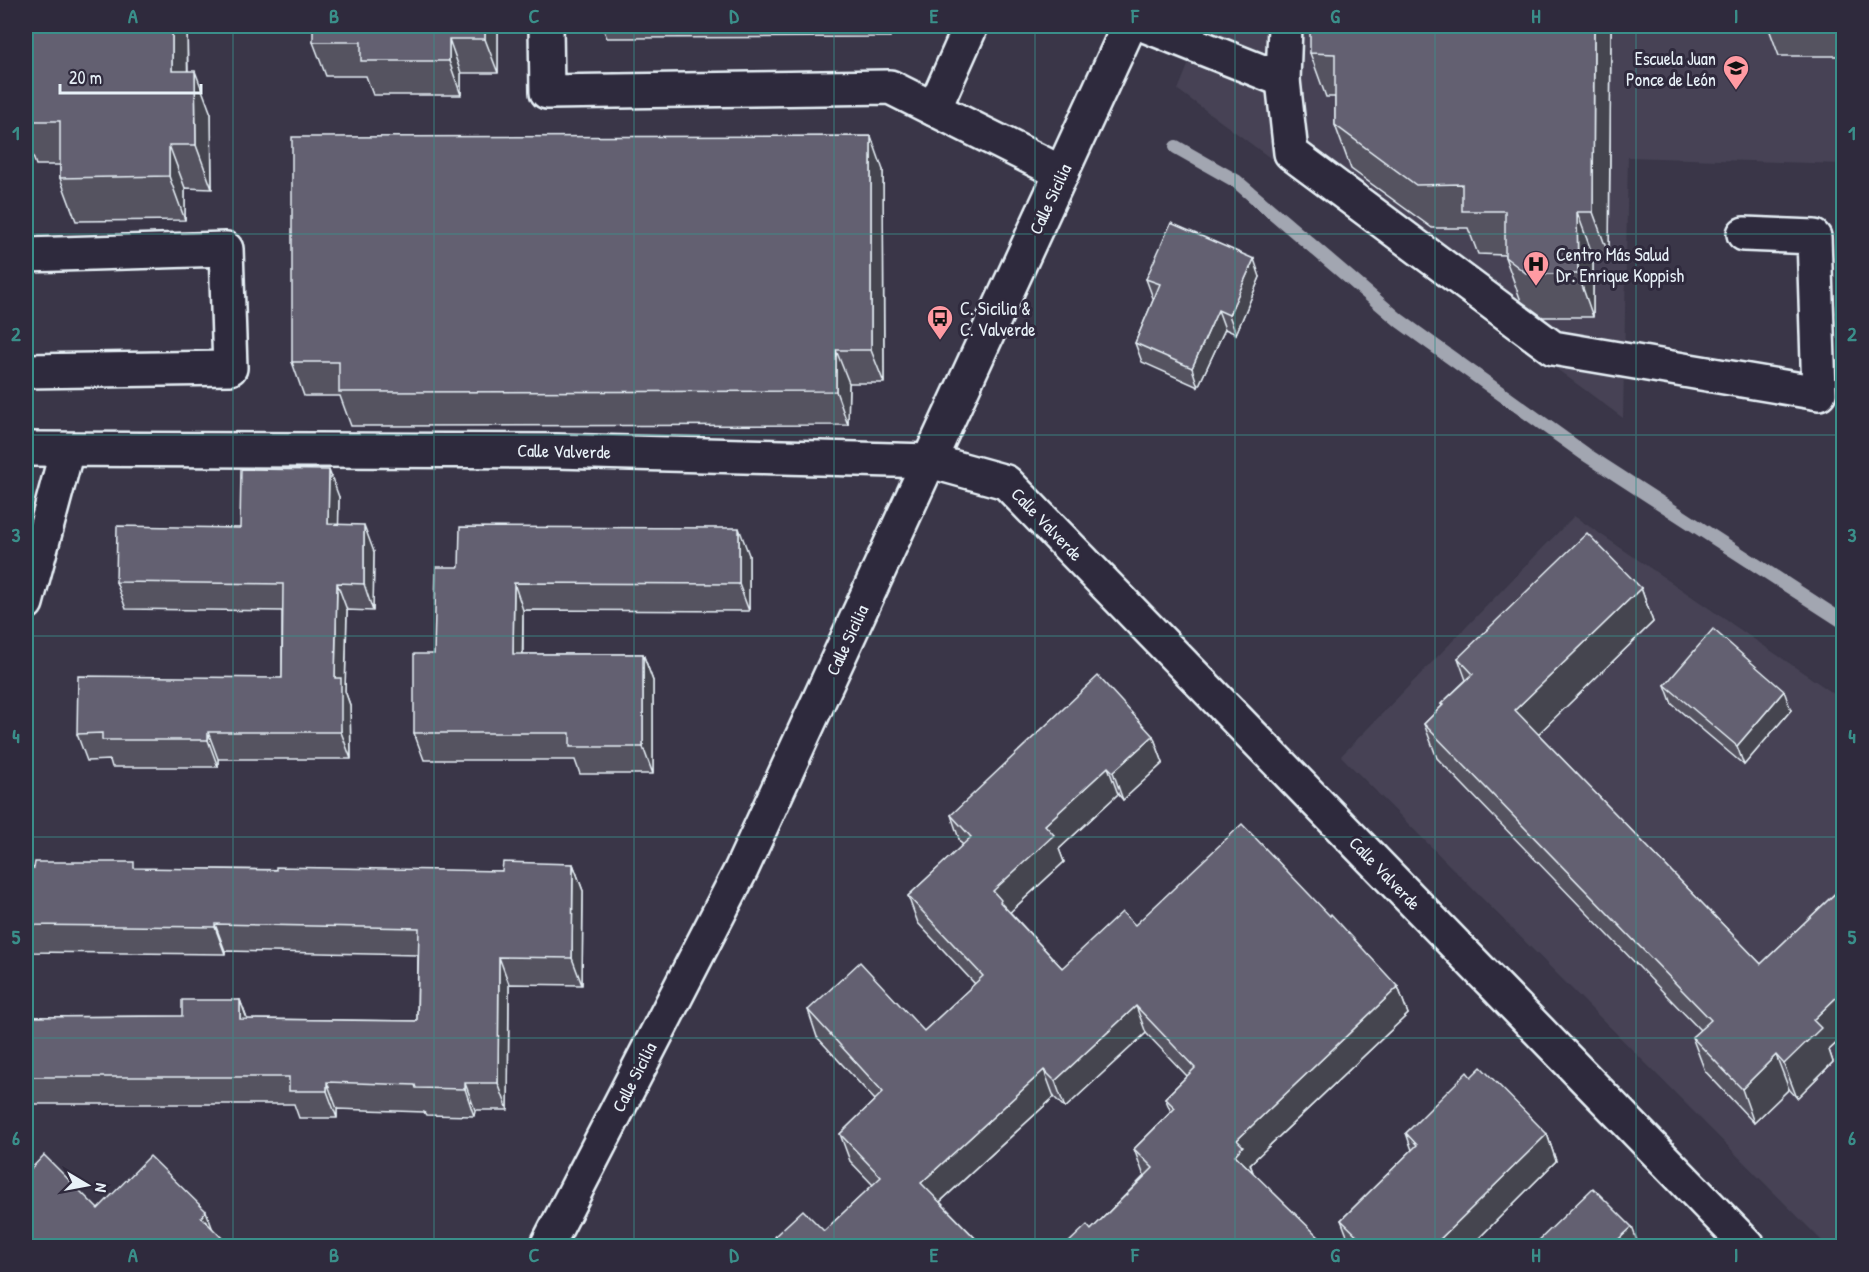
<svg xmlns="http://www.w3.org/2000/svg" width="1869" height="1272" font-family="'Patrick Hand',sans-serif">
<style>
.built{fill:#464354}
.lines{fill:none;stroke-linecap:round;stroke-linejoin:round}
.stream{stroke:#a2a6b1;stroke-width:14}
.minor-casing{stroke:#e8f1f8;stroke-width:38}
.minor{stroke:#2f2a3d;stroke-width:33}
.wall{fill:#555361;stroke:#e8f1f8;stroke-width:1.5}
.shaded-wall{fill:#45444f;stroke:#e8f1f8;stroke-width:1.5}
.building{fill:#636171;stroke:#e8f1f8;stroke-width:1.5}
.grid{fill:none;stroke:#3a8f8a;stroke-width:1.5;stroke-opacity:0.55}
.labels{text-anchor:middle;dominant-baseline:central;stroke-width:6;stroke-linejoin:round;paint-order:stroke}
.poi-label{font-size:18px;fill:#e8f1f8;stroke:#2f2a3d;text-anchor:start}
.street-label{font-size:18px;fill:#e8f1f8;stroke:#2f2a3d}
.neatline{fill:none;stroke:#3a8f8a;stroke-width:2}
.grid-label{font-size:20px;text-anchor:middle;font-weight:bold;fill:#3a8f8a}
</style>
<rect width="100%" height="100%" fill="#3a3648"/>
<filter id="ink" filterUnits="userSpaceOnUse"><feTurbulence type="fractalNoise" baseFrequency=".0167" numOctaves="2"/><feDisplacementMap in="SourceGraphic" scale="12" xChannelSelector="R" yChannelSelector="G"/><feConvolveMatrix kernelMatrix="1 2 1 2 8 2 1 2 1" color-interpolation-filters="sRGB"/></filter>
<g filter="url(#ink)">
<!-- built -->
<g class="built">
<path d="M1204 26H1843V164L1628 157 1623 418 1178 90Z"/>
<path d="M1574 516 1843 700V1246H1827L1341 756Z"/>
</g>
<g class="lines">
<!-- stream -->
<path class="stream" d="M1176 147 1236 181 1400 321 1585 454 1844 622"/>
<!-- minor casing -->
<g class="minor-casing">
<g id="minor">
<path d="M546 26 547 92 890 87 1062 173"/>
<path d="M1147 26 1283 80 1285 26"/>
<path d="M1283 80 1291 153 1553 348 1819 393 1814 237 1744 234"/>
<path d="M934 109 971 26"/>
<path d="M26 255 226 249 230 368 26 371"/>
<path d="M26 449 556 451 930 461 1006 482 1748 1246"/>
<path d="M26 603 67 450"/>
<path d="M547 1246 741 870 1129 26"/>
</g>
</g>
<!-- minor -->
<use href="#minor" class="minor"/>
</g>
<!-- wall -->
<g class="wall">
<path d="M26 26H187L188 71 211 114 212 189 185 188V220L76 221 60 178V165H36L27 140H26Z"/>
<path d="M498 26V73H461V95H373L366 76H326L313 42Z"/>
<path d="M602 26H890V37L607 38Z"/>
<path d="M1611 26 1609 256H1593V317H1543L1521 301 1505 257V255L1478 254 1468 228H1432L1351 169 1335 125V97H1326L1310 53Z"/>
<path d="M1768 26H1844V56H1779Z"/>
<path d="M883 170 884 383H849L848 425 351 426 340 396H304L292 362Z"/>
<path d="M1260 277 1236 334 1225 329 1198 387 1142 362 1135 343 1154 298H1153L1146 279Z"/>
<path d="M339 497 338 524 374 552 373 611 347 610 345 691 350 705 351 759H218V767H112L110 760 87 761 77 734 282 678V611L126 609 116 582 240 528Z"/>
<path d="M749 555V611L523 610V654H643L653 681V774H580L575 760H424L414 733 434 654 459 567Z"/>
<path d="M1641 588 1653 622 1538 734 1761 964 1844 885V1036L1829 1050 1833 1062 1797 1098 1789 1089 1754 1123 1705 1071 1692 1037 1700 1030 1437 758 1424 724 1442 706 1441 704 1466 680 1458 658Z"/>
<path d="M1665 685 1791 710 1744 765 1672 704Z"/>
<path d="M1153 736 1163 763 1123 800 1118 794 1059 849 1064 862 1010 912 1062 968 1135 925 1398 987 1408 1014 1250 1164 1253 1172 1091 1230 1144 1176 1134 1149 1171 1112 1165 1098 1187 1076 1146 1033 1065 1108 1054 1097 940 1202 983 1246H779L775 1236 824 1231 873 1185 850 1161 840 1134 875 1100 817 1037 808 1010 924 1031 975 984 918 923 908 896 963 845 960 842 951 815Z"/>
<path d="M573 864 583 891 582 985 509 984 508 1110H475L474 1116 426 1115 424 1112 337 1109V1118H299L294 1104H26V1017L182 1016 240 1000 247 1019 417 1021 418 955 225 951V954L26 952V868L502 871Z"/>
<path d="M1471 1077 1547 1134 1556 1161 1471 1246H1351L1341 1220 1412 1150 1406 1133Z"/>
</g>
<!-- shaded-wall -->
<g class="shaded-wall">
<path d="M172 26H187L188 115 172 71Z"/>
<path d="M485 26H498V73L485 39Z"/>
<path d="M886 26H890V37Z"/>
<path d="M1594 26H1611L1609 256 1593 212Z"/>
<path d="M449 39 461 73V95L449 61Z"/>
<path d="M195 71 211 114 212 189 196 145Z"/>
<path d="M871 136 883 170 884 383 871 350Z"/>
<path d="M169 145 185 188V220L169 176Z"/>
<path d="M1577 212 1593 256V317L1578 274Z"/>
<path d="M1254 259 1260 277 1236 334 1229 315Z"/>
<path d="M1218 310 1225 329 1198 387 1192 368Z"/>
<path d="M836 350 849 383 848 425 836 391Z"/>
<path d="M329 470 339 497 338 551 328 524Z"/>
<path d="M364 525 374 552 373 611 364 584Z"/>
<path d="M739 528 749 555V611L739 584Z"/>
<path d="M337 583 347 610 345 691 350 705 351 759 341 732 335 678Z"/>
<path d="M514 583 523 610 522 681 513 654Z"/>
<path d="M1641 588 1653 622 1528 744 1515 710Z"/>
<path d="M643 654 653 681V774L643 747Z"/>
<path d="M1784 691 1791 710 1744 765 1737 746Z"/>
<path d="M208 732 218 759V767L208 740Z"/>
<path d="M1153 736 1163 763 1123 800 1113 772Z"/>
<path d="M1108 767 1118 794 1059 849 1064 862 1007 915 993 891 1045 825Z"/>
<path d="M573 864 583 891 582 985 572 958Z"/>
<path d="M215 924 225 951V954L215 927Z"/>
<path d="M499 957 509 984 508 1110 498 1083Z"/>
<path d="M1398 987 1408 1014 1250 1164 1253 1173 1235 1155 1237 1140Z"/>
<path d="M1844 990V1036L1829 1050 1833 1062 1797 1098 1784 1064 1813 1020Z"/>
<path d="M240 1000 250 1027 240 1019Z"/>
<path d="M1136 1006 1146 1033 1065 1108 1055 1081Z"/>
<path d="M1776 1055 1789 1089 1754 1123 1742 1089Z"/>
<path d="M1044 1070 1054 1097 931 1210 921 1183Z"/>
<path d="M327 1082 337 1109V1118L327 1091Z"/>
<path d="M465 1083 475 1110 474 1116 465 1089Z"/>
<path d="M1547 1134 1556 1161 1471 1246H1433Z"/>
<path d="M206 1211 216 1238 201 1217Z"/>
<path d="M1632 1227 1639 1246H1611Z"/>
</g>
<!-- building -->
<g class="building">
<path d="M26 26H172V71H195L196 145H169V176L60 178V121H26Z"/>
<path d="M313 26H485V39H449V61H361V42H313Z"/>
<path d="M1310 26H1594L1593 212H1577L1578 274H1527L1505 257V211H1462V184L1416 185 1335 125V54L1310 53Z"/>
<path d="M871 136V350H836V391L339 392V362H292V137Z"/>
<path d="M1171 223 1254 259 1229 315 1218 310 1192 368 1135 343 1160 284 1146 279Z"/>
<path d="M241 469 329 470 328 524 364 525V584L337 583 335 678H341V732H208V740H102V733L77 734 78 676 282 678 283 584 116 582 117 526 240 528Z"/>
<path d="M460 527 739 528V584L514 583 513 654H643V747H570V733H414V654H434L436 567H459Z"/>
<path d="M1587 533 1641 588 1515 710 1761 964 1844 885V990L1813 1020 1821 1028 1784 1064 1776 1055 1742 1089 1692 1037 1711 1020 1424 724 1443 705 1441 704 1473 674 1458 658Z"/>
<path d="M1713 629 1784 691 1737 746 1665 685Z"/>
<path d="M1098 676 1153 736 1113 772 1108 767 1045 825 1054 835 993 891 1001 900 1000 902 1062 968 1122 912 1135 925 1242 824 1330 916 1331 914 1398 987 1237 1140 1243 1146 1235 1155 1328 1246H1065L1087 1225 1091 1230 1153 1168 1134 1149 1175 1108 1165 1098 1195 1068 1136 1006 1055 1081 1044 1070 921 1183 983 1246H785L775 1236 803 1210 824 1231 881 1177 840 1134 883 1092 808 1010 860 962 924 1031 983 976 908 896 971 837 951 815Z"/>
<path d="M35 862H134V868L276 870V867L502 871 503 862 573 864 572 958 499 957 498 1083H465V1089L416 1088 415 1085 327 1082V1091H289V1077H26V1017L182 1016V1000H240V1019L417 1021 419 928 215 924V927L26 925V868H34Z"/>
<path d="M1481 1067 1547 1134 1433 1246H1368L1341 1220 1417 1145 1406 1133 1467 1072 1471 1077Z"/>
<path d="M44 1155 98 1209 150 1156 206 1211 201 1217 230 1246H62L59 1244 57 1246H26V1174Z"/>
<path d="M1593 1188 1632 1227 1611 1246H1533Z"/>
</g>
</g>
<!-- grid -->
<path class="grid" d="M233 26V1246M434 26V1246M634 26V1246M834 26V1246M1035 26V1246M1235 26V1246M1435 26V1246M1636 26V1246M26 234H1844M26 435H1844M26 636H1844M26 837H1844M26 1038H1844"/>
<!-- icons -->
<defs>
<g id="school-pin" transform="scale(1.35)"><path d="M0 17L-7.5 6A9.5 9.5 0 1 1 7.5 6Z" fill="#ff9aa2" stroke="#2f2a3d"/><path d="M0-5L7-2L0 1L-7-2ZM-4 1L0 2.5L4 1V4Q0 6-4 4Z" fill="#111"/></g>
<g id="hospital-pin" transform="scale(1.35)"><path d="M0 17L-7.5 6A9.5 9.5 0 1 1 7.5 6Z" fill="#ff9aa2" stroke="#2f2a3d"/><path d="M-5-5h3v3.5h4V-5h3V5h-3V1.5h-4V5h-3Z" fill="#111"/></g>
<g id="bus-pin" transform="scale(1.35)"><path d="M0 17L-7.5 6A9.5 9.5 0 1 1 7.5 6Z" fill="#ff9aa2" stroke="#2f2a3d"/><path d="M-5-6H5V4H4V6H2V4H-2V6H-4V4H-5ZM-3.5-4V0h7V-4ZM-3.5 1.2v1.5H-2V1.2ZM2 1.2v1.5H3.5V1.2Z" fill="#111"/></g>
</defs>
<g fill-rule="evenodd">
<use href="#school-pin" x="1736" y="68"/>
<use href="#hospital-pin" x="1536" y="264"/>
<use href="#bus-pin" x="940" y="318"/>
</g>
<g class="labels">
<!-- poi labels -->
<g class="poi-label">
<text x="1716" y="58" text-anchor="end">Escuela Juan<tspan x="1716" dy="21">Ponce de León</tspan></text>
<text x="1556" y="254">Centro Más Salud<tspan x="1556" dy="21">Dr. Enrique Koppish</tspan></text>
<text x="960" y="308">C. Sicilia &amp;<tspan x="960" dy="21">C. Valverde</tspan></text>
</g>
<!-- street labels -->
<g class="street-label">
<text transform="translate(1050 199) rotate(-65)">Calle Sicilia</text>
<text transform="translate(564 451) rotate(1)">Calle Valverde</text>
<text transform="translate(1047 524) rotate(46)">Calle Valverde</text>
<text transform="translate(847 640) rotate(-65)">Calle Sicilia</text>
<text transform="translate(1385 873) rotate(46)">Calle Valverde</text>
<text transform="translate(634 1077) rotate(-63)">Calle Sicilia</text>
</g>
</g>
<!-- margin -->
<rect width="1869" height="1272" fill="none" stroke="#2f2a3d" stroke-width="66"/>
<!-- north arrow -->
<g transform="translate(87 1185) rotate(100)" stroke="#2f2a3d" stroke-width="4.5" paint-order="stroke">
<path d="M0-4.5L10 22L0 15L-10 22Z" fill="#e8f1f8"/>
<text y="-9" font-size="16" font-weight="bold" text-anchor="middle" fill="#e8f1f8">N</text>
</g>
<!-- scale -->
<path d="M60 84v9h141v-9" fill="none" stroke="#e8f1f8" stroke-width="3"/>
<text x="69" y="84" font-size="18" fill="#e8f1f8" stroke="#2f2a3d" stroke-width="4.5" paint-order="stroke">20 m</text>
<rect x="33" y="33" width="1803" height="1206" class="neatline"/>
<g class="grid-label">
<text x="133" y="23">A</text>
<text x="334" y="23">B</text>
<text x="534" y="23">C</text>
<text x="734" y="23">D</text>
<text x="934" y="23">E</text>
<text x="1135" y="23">F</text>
<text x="1335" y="23">G</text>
<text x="1536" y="23">H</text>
<text x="1736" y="23">I</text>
<text x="16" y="140">1</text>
<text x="1852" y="140">1</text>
<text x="16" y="341">2</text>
<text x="1852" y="341">2</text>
<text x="16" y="542">3</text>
<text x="1852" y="542">3</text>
<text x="16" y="743">4</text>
<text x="1852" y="743">4</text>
<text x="16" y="944">5</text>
<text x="1852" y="944">5</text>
<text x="16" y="1145">6</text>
<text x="1852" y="1145">6</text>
<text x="133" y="1262">A</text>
<text x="334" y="1262">B</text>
<text x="534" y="1262">C</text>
<text x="734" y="1262">D</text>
<text x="934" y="1262">E</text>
<text x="1135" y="1262">F</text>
<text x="1335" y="1262">G</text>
<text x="1536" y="1262">H</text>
<text x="1736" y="1262">I</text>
</g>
</svg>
